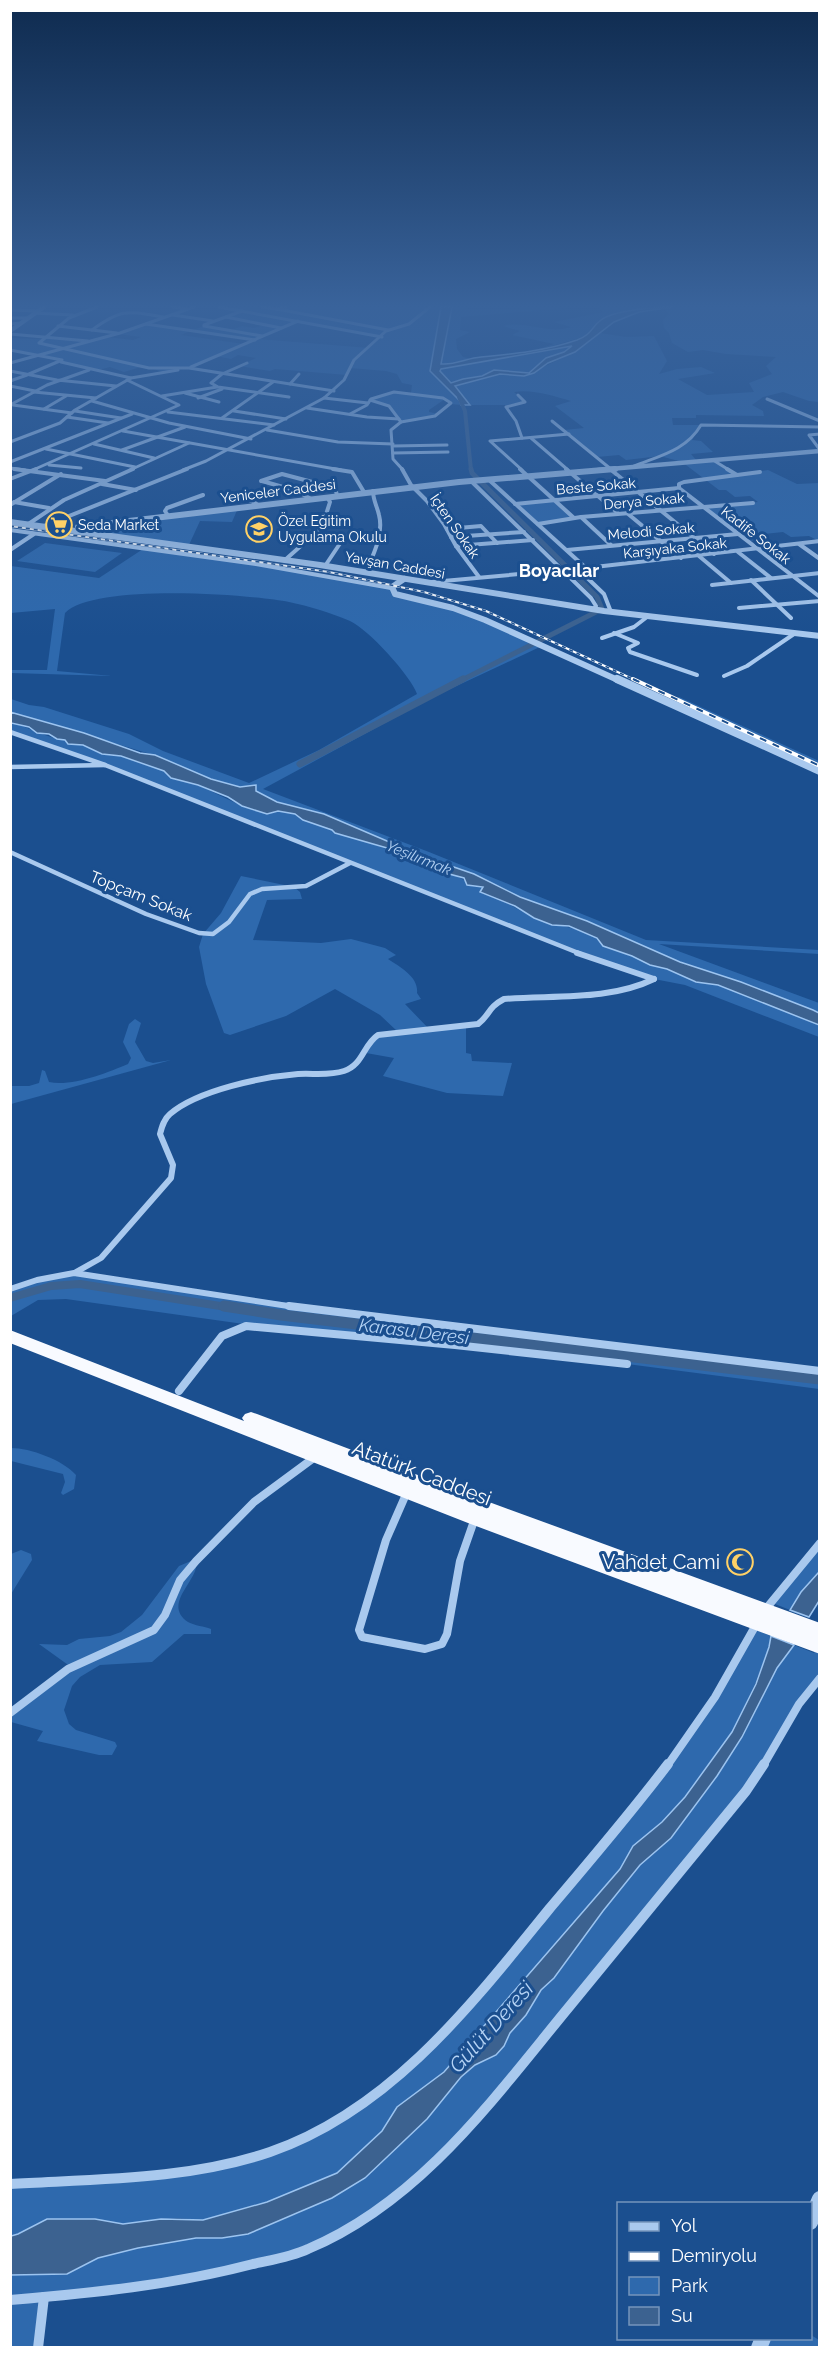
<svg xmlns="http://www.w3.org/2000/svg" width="830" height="2358" font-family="Raleway,sans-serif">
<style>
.green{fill:#2e69ad;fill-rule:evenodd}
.water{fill:#3c6290;stroke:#9cc4f0;stroke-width:1.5;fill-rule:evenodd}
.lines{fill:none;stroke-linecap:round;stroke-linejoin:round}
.canal-far4{stroke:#3c6290;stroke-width:4}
.canal-far3{stroke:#3c6290;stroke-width:5}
.canal-far2{stroke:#3c6290;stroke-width:7}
.canal-far1{stroke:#3c6290;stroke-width:8}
.canal{stroke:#3c6290;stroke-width:11}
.minor-far5{stroke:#a9c9ee;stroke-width:3}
.minor-far4{stroke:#a9c9ee;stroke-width:4}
.minor-far3{stroke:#a9c9ee;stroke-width:4.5}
.minor-far2{stroke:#a9c9ee;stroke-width:6}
.minor-far1{stroke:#a9c9ee;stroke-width:8}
.minor{stroke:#a9c9ee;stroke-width:10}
.tertiary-far3{stroke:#a9c9ee;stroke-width:4.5}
.tertiary-far2{stroke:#a9c9ee;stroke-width:6}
.tertiary-far1{stroke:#a9c9ee;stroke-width:8}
.tertiary{stroke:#a9c9ee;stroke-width:16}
.trunk{fill:#f8faff;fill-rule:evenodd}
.rail-far1-casing{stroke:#fff;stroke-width:2}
.rail-casing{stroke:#fff;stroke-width:4}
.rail-far1{stroke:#1b4f8f;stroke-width:1.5;stroke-dasharray:4;stroke-linecap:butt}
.rail{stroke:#1b4f8f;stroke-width:2;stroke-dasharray:7;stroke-linecap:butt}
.labels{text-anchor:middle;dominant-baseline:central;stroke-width:6;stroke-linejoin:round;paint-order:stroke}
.far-street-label{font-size:14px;fill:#fff;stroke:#1b4f8f}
.far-poi-label{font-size:14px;fill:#fff;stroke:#1b4f8f;text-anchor:start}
.far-water-label{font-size:15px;font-style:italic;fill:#b5d3f5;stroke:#1b4f8f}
.street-label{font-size:16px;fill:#fff;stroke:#1b4f8f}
.far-district-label{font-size:18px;font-weight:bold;fill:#fff;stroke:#1b4f8f}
.water-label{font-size:18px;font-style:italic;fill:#b5d3f5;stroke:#1b4f8f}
.near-street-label{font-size:20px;fill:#fff;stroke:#1b4f8f}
.near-poi-label{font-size:20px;fill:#fff;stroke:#1b4f8f;text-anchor:end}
.near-water-label{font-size:21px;font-style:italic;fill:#b5d3f5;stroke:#1b4f8f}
</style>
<rect width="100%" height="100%" fill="#1b4f8f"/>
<!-- green -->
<g class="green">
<path d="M225 307C242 307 272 311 286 307H441L430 371 460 401 461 405 451 404 445 399 429 410V412L439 414 437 415 401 422 389 406 370 400 392 392 411 393 412 385 402 383 397 374 386 371 350 368 347 375 275 369 270 371 239 366 256 358 238 355 231 359 216 356 193 366 166 373 144 366 124 372 110 367 94 371 64 364 59 358 11 350V338L42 339 46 336 92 341 107 337 133 340 141 337 118 334 145 324 191 331 244 310ZM228 317 264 325 254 328 242 326 232 330 207 325ZM298 321 381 337 369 348 258 339ZM190 331 253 340 244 344 181 335Z"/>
<path d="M452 307 476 310 578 307 461 317 460 330 470 332 456 339 457 349 463 357 472 359 441 364Z"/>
<path d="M597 307H650L601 320 593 331 583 337 527 353 554 344 512 335 520 331 503 326C526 320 548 335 571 327L554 322 604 312Z"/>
<path d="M673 307H819V402L809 401 783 392 763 397 752 405 763 411 764 416 696 415V418H672L673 425H701L692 440 701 441 713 452 691 454 697 461 713 460 737 475 768 470 797 484 819 483V541L809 536 791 537 783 532 764 534 769 539 747 541 703 507 758 502 750 496 735 497 726 490H719L682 462 660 456 626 460 619 455 597 457 564 430 584 428 555 406 571 401C553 396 533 389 514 392L526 401 508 405H470L454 386 500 374 524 376 575 352 600 333 626 337 654 336 667 361 659 374 677 369 701 367 715 373 678 379 707 395 754 392 749 383 772 374 766 366 776 357 726 354 703 350 688 352 672 343 669 333 664 328 663 320 669 314 665 308Z"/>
<path d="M572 346 564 352 546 358 529 373 494 370 482 377 463 379 451 383 440 371V369Z"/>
<path d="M555 500 574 518 538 524 515 504Z"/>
<path d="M238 508 232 522 200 521 188 547 62 529Z"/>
<path d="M45 543 122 553 95 572 17 561Z"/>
<path d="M143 549 256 564 391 588 392 591 445 606 542 646 433 697 263 789 429 852 646 940 819 950V954L659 944 819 1003V1013L746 984 680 962 587 921 520 897 474 874 422 856 324 814 277 802 256 791 254 789 256 787H240L211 779 160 757 11 712V699L29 705 44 707 129 734 163 751 249 783 319 750 417 694C411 676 368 629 350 621 331 613 309 606 289 602 248 594 94 583 65 613L57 671 112 676 11 673V670H47L55 609 11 613V566L99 578Z"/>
<path d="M679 697 819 761V771L667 701Z"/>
<path d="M11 723C28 726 48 739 65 740L68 744 83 745 107 755 121 756 164 771 174 779 198 785 244 807 267 814 278 811 295 814 306 821 332 830 335 833 345 834 427 864C440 874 461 873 470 886L483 887 492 895 534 918 582 931 597 937 607 948 632 956 650 965 667 969 696 982 718 985 808 1019 819 1025V1037L685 985 654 979 578 953 105 765 11 732Z"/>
<path d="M241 876 294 887 300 892 302 899 267 900 253 940 321 943 351 939 385 948 396 955 388 959C400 967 419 977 417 993L421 999 405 1004 430 1030 466 1027V1053L471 1054 472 1061 512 1063 503 1096 447 1093 383 1076 394 1058 366 1053 372 1038 398 1032 380 1015 335 989 286 1016 230 1035 224 1033 206 984 199 947 203 934 221 913Z"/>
<path d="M135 1019 141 1023 135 1042 146 1061 153 1063 171 1060 11 1104V1086H29L39 1083 42 1070 45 1071 49 1082C71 1087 107 1073 128 1064L131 1058 123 1042 129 1024Z"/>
<path d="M63 1274 819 1371V1389L627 1364 258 1326 66 1299 38 1300 11 1316V1289Z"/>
<path d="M11 1448C30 1448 63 1460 76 1475L74 1489 63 1495 61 1493 65 1482 63 1474 11 1461Z"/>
<path d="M819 1543V1572L801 1592 790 1610 770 1602Z"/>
<path d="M21 1550 31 1554 32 1560 11 1594V1554Z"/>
<path d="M191 1561H196C201 1579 161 1603 188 1622 195 1626 204 1626 211 1629V1634H184L152 1662 100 1665 80 1677 72 1686 64 1710 69 1724 76 1730 115 1742 117 1746 112 1755H99L37 1741 43 1731 11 1722V1713L71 1667 39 1644 67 1645 79 1639 110 1636 121 1632 142 1615 179 1566Z"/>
<path d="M754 1629 771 1636 769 1647 755 1684 732 1732 685 1797 662 1822 633 1846 620 1869 444 2072 397 2107 382 2131 337 2173 267 2202 203 2220 177 2218 123 2224 47 2219 18 2234 11 2236V2184L219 2167 339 2121 449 2025 690 1733Z"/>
<path d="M794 1645 814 1653 817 1645 819 1646V1678L757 1778 473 2122 397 2198 307 2250 231 2271 45 2297 38 2347H11V2275L67 2274 98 2258 138 2248 196 2238H222L248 2234 299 2213 365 2178 427 2119 461 2077 475 2065 496 2055 504 2046 510 2033 526 2015 541 1990 554 1978 603 1911 640 1865 671 1838 717 1776 742 1737 777 1668Z"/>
<path d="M811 2335 819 2340V2347L759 2348 763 2339 810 2338Z"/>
</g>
<!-- water -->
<g class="water">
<path d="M441 307H452L441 364H444C457 364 468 358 481 357 513 354 545 351 577 340 593 334 591 327 601 320 614 310 657 307 673 307L639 312 614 322 575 352 548 363 534 373 524 376 500 374 455 386 470 405H461L460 401 430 371ZM572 346 564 352 546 358 529 373 494 370 482 376 463 379 451 383 440 371 441 369Z"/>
<path d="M10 712 84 733 140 753 155 755 211 779 240 787 256 785V791L277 802 324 814 422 856 474 874 520 897 587 921 680 962 741 982 813 1010 819 1013V1025L718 985 696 982 667 969 650 965 632 956 603 946 597 938 569 926 552 925 534 918 515 906 480 892 483 887 467 885 464 878 434 870 427 864 387 848 335 833 332 830 303 820 295 814 278 811 267 814 242 806 228 797 198 785 171 778 164 771 121 756 102 754 83 745 68 744 65 740 57 739 49 734 37 733 29 727 11 723Z"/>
<path d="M819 1572V1601L809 1617 790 1610 801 1592Z"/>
<path d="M771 1636 794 1645 777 1668 742 1737 717 1776 671 1838 640 1865 603 1911 554 1978 541 1990 526 2015 510 2033 504 2046 496 2055 475 2065 461 2077 427 2119 365 2178 332 2198 248 2234 222 2238H196L138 2248 98 2258 67 2274 11 2275V2236L18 2234 47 2219H95L123 2224 161 2219 203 2220 267 2202 337 2173 382 2131 397 2107 444 2072 620 1869 633 1846 662 1822 685 1797 732 1732 756 1684 769 1647Z"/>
</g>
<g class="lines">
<!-- canal-far4 -->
<path class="canal-far4" d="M459 397 465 411 471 470"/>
<!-- canal-far3 -->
<path class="canal-far3" d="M460 681 602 609 597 597 472 473 471 469"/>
<!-- canal-far2 -->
<path class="canal-far2" d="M300 764 463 679"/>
<!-- canal-far1 -->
<path class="canal-far1" d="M10 1298 51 1286 80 1284 233 1308"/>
<!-- canal -->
<path class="canal" d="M224 1306 281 1315 820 1379"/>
<!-- minor-far5 -->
<g class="minor-far5">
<path d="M97 307 69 318 39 343 149 368H189L334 391"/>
<path d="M173 307 187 309"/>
<path d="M219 307 382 337"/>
<path d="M262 307 277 309 286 307"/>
<path d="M277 309 388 330"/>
<path d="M10 310 37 311"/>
<path d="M34 313 73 315"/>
<path d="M173 315 213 321"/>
<path d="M226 317 281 328"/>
<path d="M10 318H28"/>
<path d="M10 324 21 323"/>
<path d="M146 324 255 340"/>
<path d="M204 325 242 311"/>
<path d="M58 326 117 333"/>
<path d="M204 326 262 336"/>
<path d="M92 330C122 308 128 311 163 317"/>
<path d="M10 334 88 341"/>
<path d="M10 350 62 360 29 374"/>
<path d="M61 362 131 378 178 370"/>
<path d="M10 363 120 333 194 307"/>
<path d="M247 363 222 374 211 383 218 387 289 397"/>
<path d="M191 367 298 321"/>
<path d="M10 371 57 380 116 386"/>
<path d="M10 381 27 375"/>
<path d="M290 384 299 374"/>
<path d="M10 386 35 391"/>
<path d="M34 392 96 398"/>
<path d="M185 393 219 402"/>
<path d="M518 395 525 402 506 407 516 421 522 438"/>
<path d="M162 396 217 387"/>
<path d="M198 398 222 389"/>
<path d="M324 398 368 403"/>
<path d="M767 399 820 421"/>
<path d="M370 400 389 406 401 422 391 430 393 459 403 470"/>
<path d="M92 401 169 423 251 439"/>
<path d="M10 405 47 385 89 370"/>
<path d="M13 405 72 413"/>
<path d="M307 408 367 417 399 419"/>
<path d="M44 409 66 396"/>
<path d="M75 411 121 418"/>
<path d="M234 411 286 419"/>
<path d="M168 412 274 425"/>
<path d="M350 414 367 405 371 399 394 392 443 398 451 403 435 416 401 422"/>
<path d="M67 417 108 423"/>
<path d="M222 418 273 382"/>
<path d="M552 421 612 470"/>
<path d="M267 430 338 442 393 444"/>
<path d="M123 431 341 470"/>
<path d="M820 434 809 435 820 450"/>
<path d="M531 438 568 470"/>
<path d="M10 442 60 423 75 410 131 378"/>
<path d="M94 444 154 458"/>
<path d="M393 446 447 445"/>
<path d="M46 449 135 467"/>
<path d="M122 450 185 427"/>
<path d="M393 453 448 452"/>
<path d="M713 460 729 470"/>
<path d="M10 462 132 414"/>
<path d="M49 465 81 468"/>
<path d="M632 467C658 456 686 451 701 425L820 427"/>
<path d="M10 468 25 470"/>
<path d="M33 470 179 405 127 380"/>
<path d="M130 470 189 443"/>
<path d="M183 470 206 461 324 398 344 380 354 360 386 331 409 324 430 307"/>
<path d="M522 470 490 441 569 434"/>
</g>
<!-- minor-far4 -->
<g class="minor-far4">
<path d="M14 469 105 481"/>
<path d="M333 469 352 472 364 492"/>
<path d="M402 469 411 485 427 501 444 524 456 546 479 577"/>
<path d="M520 469 574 518"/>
<path d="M566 469 618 513"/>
<path d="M610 469 714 554"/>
<path d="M737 475 760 472"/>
<path d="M10 479 36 469"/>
<path d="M488 479 586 568"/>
<path d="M261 481 282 474 335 488 337 495"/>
<path d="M262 481 297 491 311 499"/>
<path d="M471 481 591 598 596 606 593 610"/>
<path d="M102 484 136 490"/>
<path d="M679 488 820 597"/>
<path d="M679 488V484L684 482 737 475 727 469"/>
<path d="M241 495 260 506"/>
<path d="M14 502 49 508"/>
<path d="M515 504 679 488"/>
<path d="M10 505 61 474"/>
<path d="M627 513 681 558"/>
<path d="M169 517 165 511 167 508 203 495"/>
<path d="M581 517 611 545"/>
<path d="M538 524 581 517 753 503"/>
<path d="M27 525 64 500 133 469"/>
<path d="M44 526 187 469"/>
<path d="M447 529 481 526 497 543"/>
<path d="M10 530 256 564 391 588"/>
<path d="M451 537 524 532"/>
<path d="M799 544 820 559"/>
<path d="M456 546 533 540"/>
<path d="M10 550 34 534"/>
<path d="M567 550 738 534"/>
<path d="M738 552 771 578"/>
<path d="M699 556 731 583"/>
<path d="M285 560 322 527 330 502 327 497"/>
<path d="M325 566 345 536"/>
<path d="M578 569 604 594 611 612"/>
<path d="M366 572C373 555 384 534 379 515 377 506 373 500 373 491"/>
<path d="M751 580 791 618"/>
<path d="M432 582 586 568 820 541"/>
<path d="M712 585 820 573"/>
<path d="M739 608 820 601"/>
<path d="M614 633 638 643 628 648 630 652 697 675"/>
<path d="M602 638 634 627 647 617"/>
<path d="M724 676 747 666 794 634"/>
</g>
<!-- minor-far3 -->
<g class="minor-far3">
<path d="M10 732 105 765 581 954"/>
<path d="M10 767 105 765"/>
<path d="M10 852 146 914 199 933 213 934 229 922 250 894 262 889 306 886 350 863"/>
</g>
<!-- minor-far2 -->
<g class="minor-far2">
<path d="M577 953 654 979"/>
<path d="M76 1272 101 1258 171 1178 173 1165 160 1134C162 1126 164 1119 170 1114 198 1090 262 1077 298 1074 313 1073 329 1076 344 1071 363 1065 363 1045 378 1035L478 1024C491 1014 487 1008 504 999 553 995 609 1001 654 979"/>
<path d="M10 1289 37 1280 74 1273 301 1308"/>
</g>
<!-- minor-far1 -->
<g class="minor-far1">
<path d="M289 1306 820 1371"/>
<path d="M179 1391 222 1336 246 1326 455 1345 627 1364"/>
<path d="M407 1492 386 1540 359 1630 362 1637 425 1649 442 1644 447 1634 460 1561 475 1518"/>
<path d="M765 1610 820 1543"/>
<path d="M10 1713 68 1669 154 1630 165 1615 180 1580 196 1561 254 1502 315 1457"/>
<path d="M667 1766 715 1697 757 1623"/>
<path d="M763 1766 799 1704 820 1678"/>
</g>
<!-- minor -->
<g class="minor">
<path d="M10 2184C96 2179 188 2180 270 2152 391 2110 472 2004 550 1908 590 1861 630 1814 668 1764"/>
<path d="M10 2300C92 2293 173 2285 253 2264 271 2260 291 2257 308 2249 420 2202 494 2098 569 2007 628 1935 687 1863 746 1791L764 1764"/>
<path d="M38 2348 44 2297"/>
</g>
<!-- tertiary-far3 -->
<g class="tertiary-far3">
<path d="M10 331 44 307"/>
<path d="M598 470 820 451"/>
</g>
<!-- tertiary-far2 -->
<g class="tertiary-far2">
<path d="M10 522 320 565 604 611 820 636"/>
<path d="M78 527 459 482 615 469"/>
<path d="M404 579 392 587 395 594 453 608 485 620 620 681"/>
</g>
<!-- tertiary-far1 -->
<path class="tertiary-far1" d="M617 679 820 771"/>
<!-- tertiary -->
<g class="tertiary">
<path d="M810 2222 820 2199"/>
<path d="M759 2348 763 2338"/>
</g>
<!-- trunk -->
<path class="trunk" d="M10 1330 244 1421 242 1418 245 1414 251 1412 257 1414 489 1502 820 1623V1654L468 1523 10 1343Z"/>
<!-- rail-far1 casing -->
<g class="rail-far1-casing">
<path id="rail-far1" d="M10 526 329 572 424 592 486 611 637 681"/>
</g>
<!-- rail casing -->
<g class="rail-casing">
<path id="rail" d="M633 679 820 766"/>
</g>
<!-- rail-far1 -->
<use href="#rail-far1" class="rail-far1"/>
<!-- rail -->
<use href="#rail" class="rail"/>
</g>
<!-- sky -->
<linearGradient id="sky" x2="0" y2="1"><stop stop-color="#0f2b4f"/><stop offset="0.48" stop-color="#39639b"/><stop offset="1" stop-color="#39639b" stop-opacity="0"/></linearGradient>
<rect width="830" height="637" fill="url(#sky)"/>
<!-- icons -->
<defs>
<g id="supermarket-ring" transform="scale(1.35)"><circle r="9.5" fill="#1b4f8f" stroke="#ffd166" stroke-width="1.5"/><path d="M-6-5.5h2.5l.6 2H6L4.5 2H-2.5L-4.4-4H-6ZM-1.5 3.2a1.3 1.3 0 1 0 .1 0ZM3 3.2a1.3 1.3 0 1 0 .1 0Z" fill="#ffd166"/></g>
<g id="school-ring" transform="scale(1.35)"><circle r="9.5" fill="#1b4f8f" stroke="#ffd166" stroke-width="1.5"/><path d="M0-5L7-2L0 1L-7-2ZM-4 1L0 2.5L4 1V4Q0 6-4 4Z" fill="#ffd166"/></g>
<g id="mosque-ring" transform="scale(1.35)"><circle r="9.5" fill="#1b4f8f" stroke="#ffd166" stroke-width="1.5"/><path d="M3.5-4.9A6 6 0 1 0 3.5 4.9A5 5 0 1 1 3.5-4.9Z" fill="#ffd166"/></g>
</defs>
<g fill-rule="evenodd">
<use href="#supermarket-ring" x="59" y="525"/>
<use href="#school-ring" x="259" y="529"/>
<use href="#mosque-ring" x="740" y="1562"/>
</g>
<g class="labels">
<!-- far-street labels -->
<g class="far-street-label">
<text transform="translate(596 486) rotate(-5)">Beste Sokak</text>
<text transform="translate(278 491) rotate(-7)">Yeniceler Caddesi</text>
<text transform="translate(644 501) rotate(-5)">Derya Sokak</text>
<text transform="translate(455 526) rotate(55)">İçten Sokak</text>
<text transform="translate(651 531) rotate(-5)">Melodi Sokak</text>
<text transform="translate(756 535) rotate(38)">Kadife Sokak</text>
<text transform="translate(675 548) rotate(-6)">Karşıyaka Sokak</text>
<text transform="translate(395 565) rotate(10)">Yavşan Caddesi</text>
</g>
<!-- far-poi labels -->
<g class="far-poi-label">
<text x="278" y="521">Özel Eğitim<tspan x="278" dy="16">Uygulama Okulu</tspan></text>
<text x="78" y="525">Seda Market</text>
</g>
<!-- far-water labels -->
<g class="far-water-label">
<text transform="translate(419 858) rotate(22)">Yeşilırmak</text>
</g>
<!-- street labels -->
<g class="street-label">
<text transform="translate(141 896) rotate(22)">Topçam Sokak</text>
</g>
<!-- far-district labels -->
<g class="far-district-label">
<text x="559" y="570">Boyacılar</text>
</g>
<!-- water labels -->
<g class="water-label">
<text transform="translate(414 1331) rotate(7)">Karasu Deresi</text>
</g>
<!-- near-street labels -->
<g class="near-street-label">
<text transform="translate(422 1473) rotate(21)">Atatürk Caddesi</text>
</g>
<!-- near-poi labels -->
<g class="near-poi-label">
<text x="720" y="1562">Vahdet Cami</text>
</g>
<!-- near-water labels -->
<g class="near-water-label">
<text transform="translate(491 2027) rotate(-48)">Gülüt Deresi</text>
</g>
</g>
<!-- border -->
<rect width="830" height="2358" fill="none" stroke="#ffffff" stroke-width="24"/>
<!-- legend -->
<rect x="617" y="2202" width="195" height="138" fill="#1b4f8f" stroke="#7695bc" stroke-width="1.5"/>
<rect x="629" y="2222" width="30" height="9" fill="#a9c9ee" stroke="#7695bc" stroke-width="1.5"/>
<text x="671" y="2232" font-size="18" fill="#ffffff">Yol</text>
<rect x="629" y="2252" width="30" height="9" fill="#ffffff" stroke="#7695bc" stroke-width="1.5"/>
<text x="671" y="2262" font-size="18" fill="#ffffff">Demiryolu</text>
<rect x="629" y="2277" width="30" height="18" fill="#2e69ad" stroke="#7695bc" stroke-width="1.5"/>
<text x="671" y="2292" font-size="18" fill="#ffffff">Park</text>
<rect x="629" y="2307" width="30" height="18" fill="#3c6290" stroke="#7695bc" stroke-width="1.5"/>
<text x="671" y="2322" font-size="18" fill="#ffffff">Su</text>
</svg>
